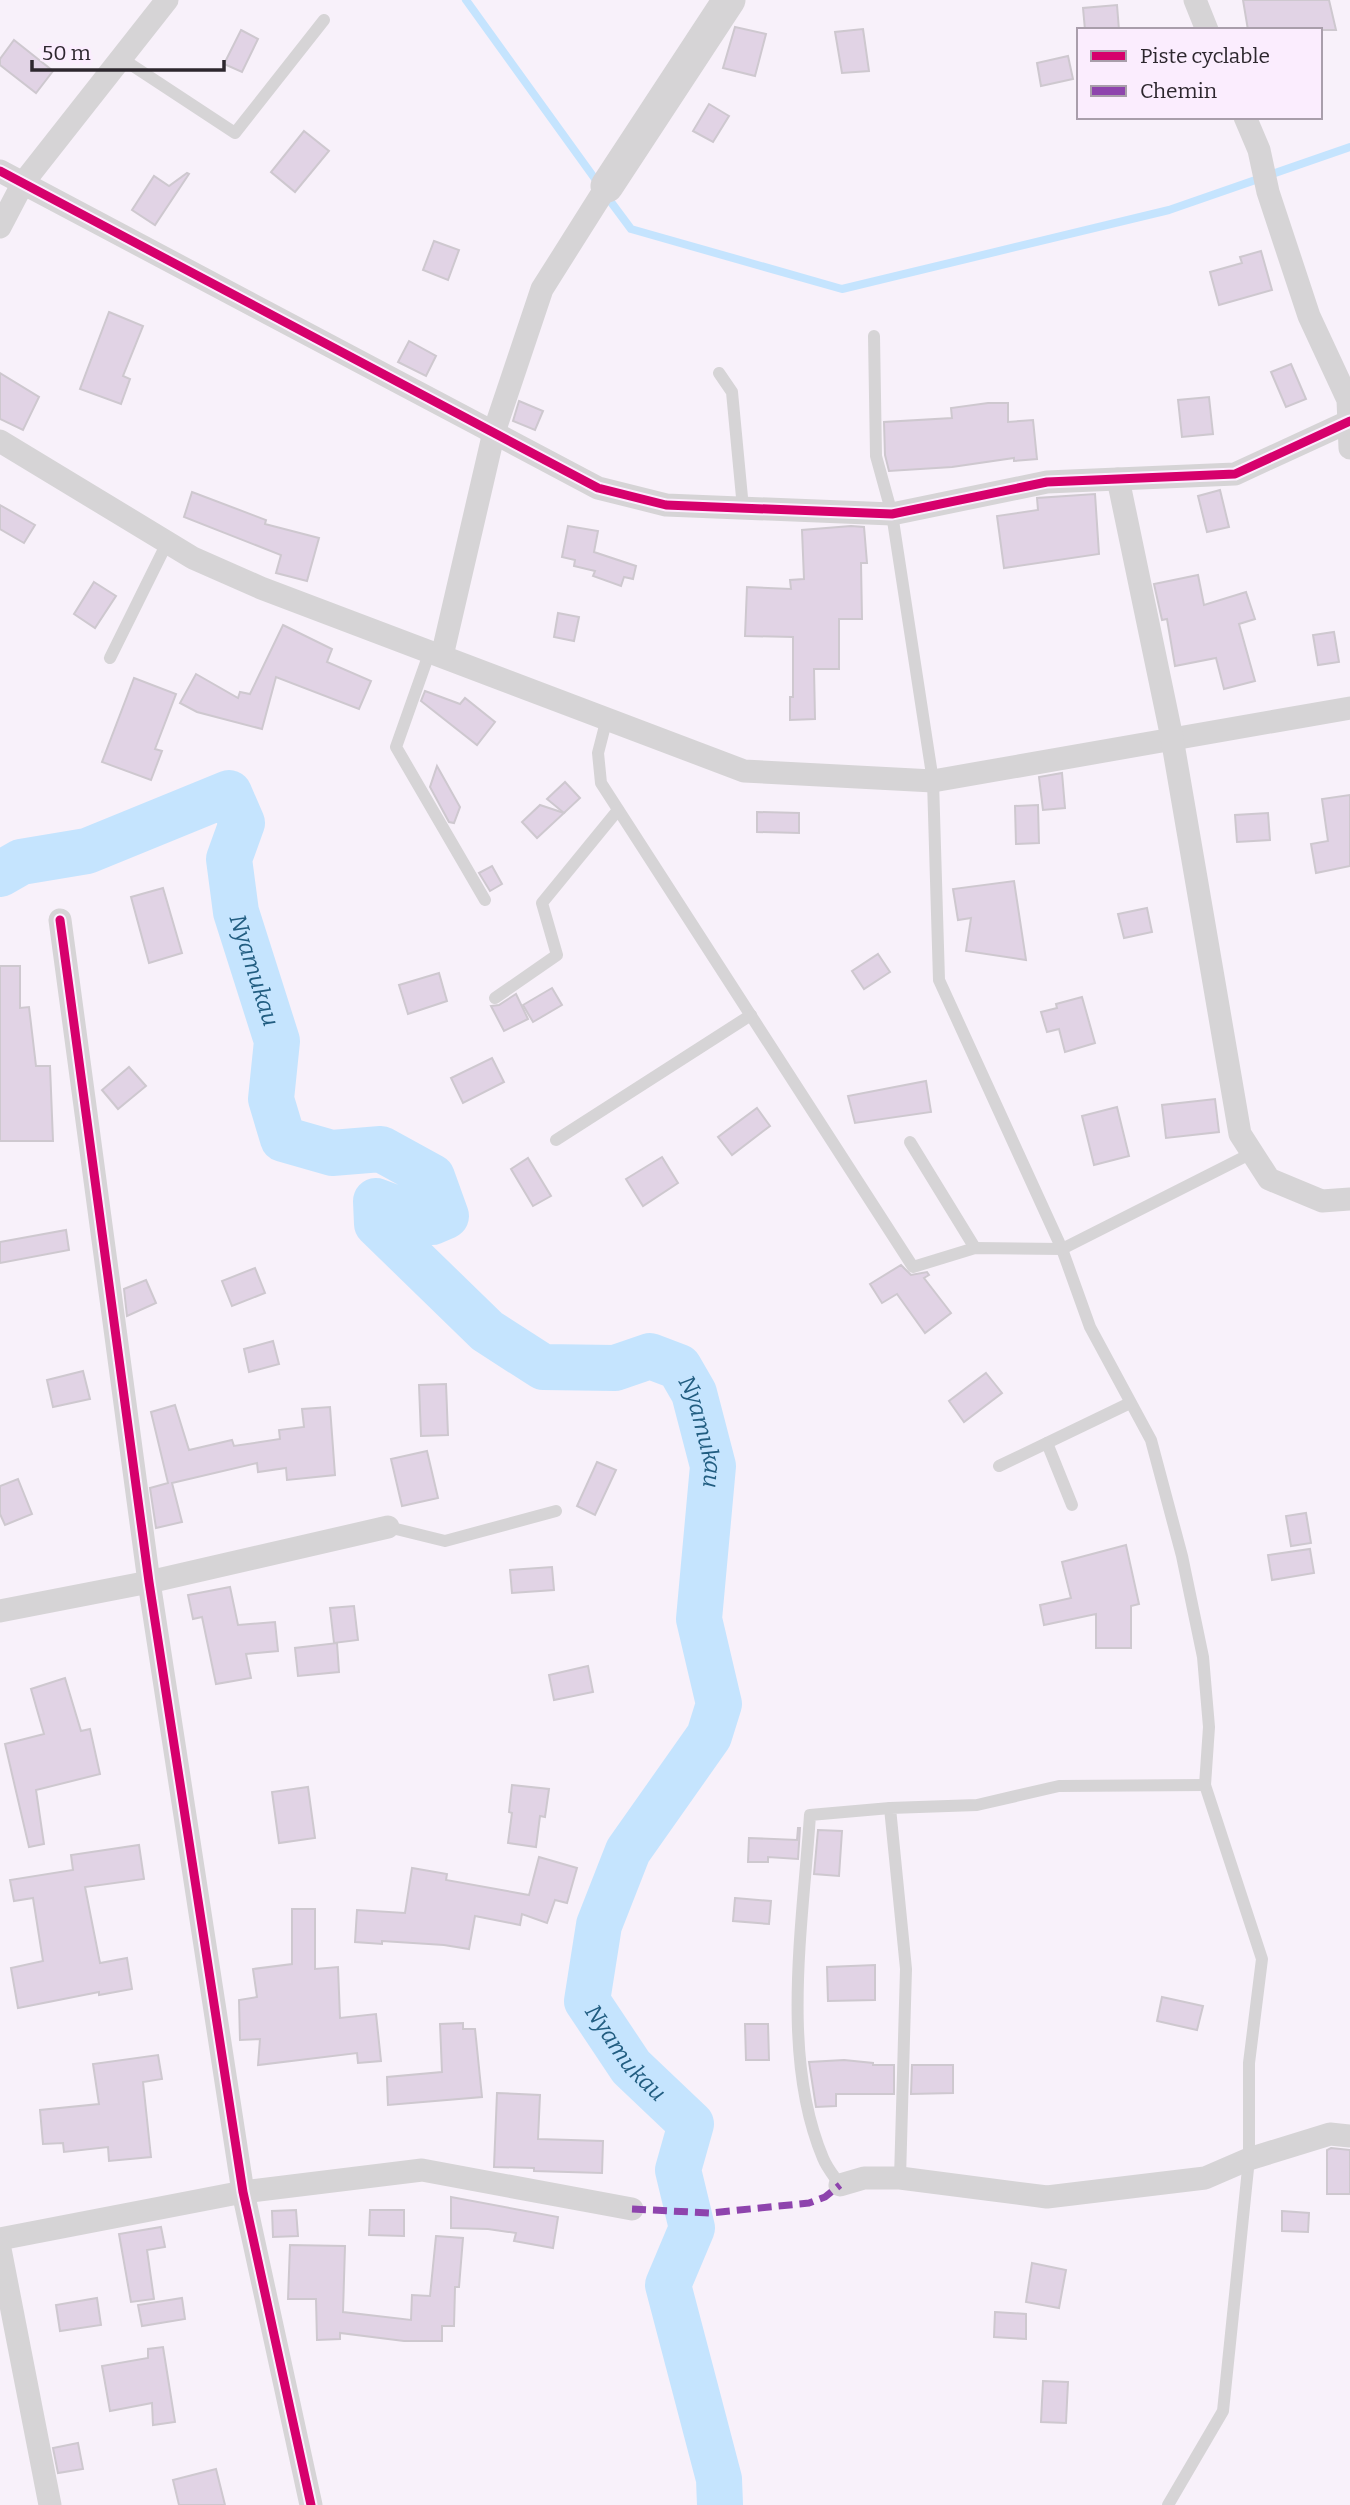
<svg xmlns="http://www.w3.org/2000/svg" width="1350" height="2505" font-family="Bitter,serif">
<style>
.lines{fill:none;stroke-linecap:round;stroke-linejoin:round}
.stream{stroke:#c5e4fe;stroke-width:8}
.river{stroke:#c5e4fe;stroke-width:46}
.building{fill:#e1d3e5;stroke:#cec8cf;stroke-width:2}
.lane{stroke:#d6d4d6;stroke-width:12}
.street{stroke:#d6d4d6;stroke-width:23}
.secondary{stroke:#d6d4d6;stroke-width:33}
.quiet{stroke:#8e44ad;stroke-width:7;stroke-dasharray:14 7;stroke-linecap:butt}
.cycleway-casing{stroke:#fbedfe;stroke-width:13}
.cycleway{stroke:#d6006c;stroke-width:9}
.labels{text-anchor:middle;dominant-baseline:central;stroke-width:5;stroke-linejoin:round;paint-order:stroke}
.water-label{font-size:23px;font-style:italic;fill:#215d81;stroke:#fbedfe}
</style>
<rect width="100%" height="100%" fill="#f8f1fa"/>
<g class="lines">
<!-- stream -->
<g class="stream">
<path d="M466 0 598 183"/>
<path d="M605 194 631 229 842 289 1169 210 1350 147"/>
</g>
<!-- river -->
<path class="river" id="s1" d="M0 874 21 862 87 851 229 793 242 823 229 859 236 912 277 1041 271 1099 283 1139 332 1153 381 1149 432 1177 446 1216 432 1222 376 1201 377 1224 487 1331 543 1367 615 1368 650 1356 679 1367 694 1393 713 1466 699 1619 719 1704 709 1736 628 1851 599 1925 587 2001 631 2067 691 2124 678 2170 692 2228 668 2285 719 2479 720 2505"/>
</g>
<!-- building -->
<g class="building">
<path d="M1243 0H1329L1336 30H1248Z"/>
<path d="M1117 5 1119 30H1085L1083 8Z"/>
<path d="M735 27 766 34 755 76 723 68Z"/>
<path d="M863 29 869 71 842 73 835 32Z"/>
<path d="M241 30 258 39 242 72 224 64Z"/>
<path d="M14 40 53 71 36 93 0 65V59Z"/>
<path d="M1068 56 1073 79 1041 86 1037 63Z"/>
<path d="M709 104 729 116 713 142 693 131Z"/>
<path d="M304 131 329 151 295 192 271 172Z"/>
<path d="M187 173 189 174 155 225 132 210 154 176 169 186Z"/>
<path d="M434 241 459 250 448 280 423 270Z"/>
<path d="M1261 251 1272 290 1219 305 1210 272 1242 263 1240 257Z"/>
<path d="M109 312 143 326 123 376 130 379 121 404 80 389Z"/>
<path d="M409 341 436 356 426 376 398 362Z"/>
<path d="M1291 364 1306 399 1286 407 1271 372Z"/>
<path d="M0 373 39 397 23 430 0 419Z"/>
<path d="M1209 397 1213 434 1182 437 1178 400Z"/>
<path d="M519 401 543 411 535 430 513 421Z"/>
<path d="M988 403H1008V422L1033 420 1037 459 1014 461V458L952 467 889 471 885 455 884 422 952 418 951 408Z"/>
<path d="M1220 490 1229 527 1207 532 1198 496Z"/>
<path d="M192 492 266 520 265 524 319 538 307 581 276 573 281 555 184 517Z"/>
<path d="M1095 494 1099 554 1004 568 997 516 1038 510 1037 498Z"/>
<path d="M0 505 35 525 24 543 0 529Z"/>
<path d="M568 526 598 531 594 552 636 566 633 579 624 577 621 586 593 576 595 571 574 566 575 560 562 557Z"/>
<path d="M851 526 864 527 867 563H861L862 619H839V669H814L815 719 790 720V697H793V637L745 636 747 587 791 589 790 580 804 579 802 530Z"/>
<path d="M1198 575 1204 605 1246 592 1255 619 1239 624 1255 681 1224 689 1216 658 1175 666 1167 619 1162 620 1154 584Z"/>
<path d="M94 582 116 596 95 628 74 614Z"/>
<path d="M558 613 579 617 574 641 554 637Z"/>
<path d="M283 625 332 649 327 662 371 681 359 709 276 677 262 729 197 712 180 703 196 674 238 698 240 692 250 694Z"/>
<path d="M1334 632 1339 662 1318 665 1313 635Z"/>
<path d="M134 678 176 694 155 749 162 751 151 780 102 762Z"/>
<path d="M425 691 460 704 465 698 495 722 477 745 421 701Z"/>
<path d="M437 766 460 807 454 823 449 822 430 787Z"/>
<path d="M1062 773 1065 808 1043 810 1039 777Z"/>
<path d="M565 782 580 798 564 813 547 799Z"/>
<path d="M1350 795V866L1316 873 1311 844 1328 841 1322 799Z"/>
<path d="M540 805 564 813 537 838 522 822Z"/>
<path d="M1038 805 1039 843 1016 844 1015 806Z"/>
<path d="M757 812 799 813V833L757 832Z"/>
<path d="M1268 813 1270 840 1237 842 1235 815Z"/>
<path d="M492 866 502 884 490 891 479 873Z"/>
<path d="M1014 881 1026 960 966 951 971 918 958 920 953 889Z"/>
<path d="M163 888 182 953 149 963 131 897Z"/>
<path d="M1147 908 1152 932 1124 938 1118 914Z"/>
<path d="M878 954 890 972 864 989 852 971Z"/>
<path d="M0 966H20V1008L29 1007 36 1066H50L53 1141H0Z"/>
<path d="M439 973 447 1001 408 1014 399 985Z"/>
<path d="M552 988 562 1005 533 1022 523 1005Z"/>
<path d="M516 994 528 1019 504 1031 491 1006 499 1005Z"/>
<path d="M1082 997 1095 1043 1065 1052 1059 1029 1047 1032 1041 1012 1057 1008 1056 1004Z"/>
<path d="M492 1058 504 1082 463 1103 451 1078Z"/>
<path d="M129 1067 146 1086 118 1109 102 1090Z"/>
<path d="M926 1081 931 1112 855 1123 848 1096Z"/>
<path d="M1215 1099 1219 1132 1166 1138 1162 1105Z"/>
<path d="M1117 1107 1129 1156 1094 1165 1082 1116Z"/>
<path d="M757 1108 770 1126 732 1155 718 1137Z"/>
<path d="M662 1157 678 1183 643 1206 626 1179Z"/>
<path d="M528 1158 551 1196 533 1206 511 1169Z"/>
<path d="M66 1230 69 1250 0 1263V1242Z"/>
<path d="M901 1265 911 1275 927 1272 929 1275 924 1278 951 1313 925 1333 897 1294 882 1303 870 1284Z"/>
<path d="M255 1268 265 1293 232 1306 222 1281Z"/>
<path d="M146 1280 156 1303 127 1316 124 1289Z"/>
<path d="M273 1341 279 1364 249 1372 244 1349Z"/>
<path d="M83 1371 90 1399 53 1407 47 1380Z"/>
<path d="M986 1373 1002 1393 964 1422 949 1401Z"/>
<path d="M446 1384 448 1435 421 1436 419 1385Z"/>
<path d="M175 1405 189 1450 232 1440 234 1446 280 1439 279 1430 304 1427 302 1409 330 1407 335 1475 287 1480 286 1468 258 1472 257 1463 172 1483 182 1522 156 1528 150 1488 168 1483 151 1412Z"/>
<path d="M427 1451 438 1498 402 1506 391 1459Z"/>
<path d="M597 1462 616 1470 595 1515 577 1506Z"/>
<path d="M18 1479 32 1514 5 1525 0 1514V1486Z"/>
<path d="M1306 1513 1311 1543 1291 1546 1286 1516Z"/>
<path d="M1126 1545 1139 1604 1131 1606V1648H1096V1614L1044 1625 1040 1605 1071 1598 1062 1562Z"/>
<path d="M1310 1549 1314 1573 1272 1580 1268 1555Z"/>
<path d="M552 1567 554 1590 512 1593 510 1570Z"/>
<path d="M230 1587 238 1625 275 1622 278 1651 246 1654 251 1678 216 1684 202 1617 193 1619 188 1595Z"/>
<path d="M354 1606 358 1640 334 1643 330 1608Z"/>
<path d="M337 1643 339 1672 298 1676 295 1648Z"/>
<path d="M588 1666 593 1692 554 1700 549 1675Z"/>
<path d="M65 1678 81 1731 90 1729 100 1774 36 1790 44 1844 29 1847 5 1744 44 1734 31 1689Z"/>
<path d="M512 1785 549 1789 545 1817 540 1816 536 1847 508 1843 512 1813 509 1812Z"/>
<path d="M308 1787 315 1838 279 1843 272 1792Z"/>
<path d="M798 1828H800L798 1859 768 1857V1862H748L749 1838 797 1840Z"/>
<path d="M818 1830 842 1831 839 1876 814 1874Z"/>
<path d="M139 1845 144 1879 85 1887 100 1963 127 1958 132 1989 99 1995V1992L18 2008 11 1968 43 1961 33 1898 14 1901 10 1880 73 1870 71 1855Z"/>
<path d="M539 1857 577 1868 567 1903 555 1900 547 1923 522 1914 520 1925 475 1916 469 1949 444 1945 382 1941V1944L355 1942 357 1910 405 1913 412 1868 447 1874 446 1880 529 1895Z"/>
<path d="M735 1898 771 1901 769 1924 733 1921Z"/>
<path d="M292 1909H315V1969L338 1967 340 2018 376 2014 381 2061 358 2063 357 2053 258 2065 260 2039 240 2040 239 2000 257 1997 253 1969 292 1964Z"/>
<path d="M875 1965V2000L828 2001 827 1967Z"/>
<path d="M1162 1997 1203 2006 1197 2030 1157 2021Z"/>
<path d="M463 2023V2029H475L482 2097 388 2105 387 2077 442 2072 440 2024Z"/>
<path d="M745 2024H768L769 2060H746Z"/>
<path d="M158 2055 162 2079 143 2082 151 2157 109 2161 108 2147 64 2152 63 2143 43 2144 40 2110 99 2104 93 2064Z"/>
<path d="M844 2060 873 2063V2065H894V2094H836V2106L816 2107 809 2062Z"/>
<path d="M912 2065H953V2093L911 2094Z"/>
<path d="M497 2093 540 2095 538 2139 603 2141 602 2173 534 2171V2168L494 2167Z"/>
<path d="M1331 2148 1350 2150V2194H1327V2150Z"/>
<path d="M451 2197 558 2217 553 2248 514 2241 516 2233 488 2229 451 2228Z"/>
<path d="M296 2210 298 2236 273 2237 272 2211Z"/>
<path d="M370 2210H404V2236L369 2235Z"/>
<path d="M1282 2211 1309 2213 1308 2232 1282 2231Z"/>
<path d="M161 2227 165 2247 147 2250 154 2299 131 2302 119 2234Z"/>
<path d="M436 2236 463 2238 459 2287H455L454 2326H442V2341H404L340 2333V2339L317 2340 316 2299H288L290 2245 345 2246 343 2312 411 2320 412 2295 430 2296Z"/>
<path d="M1032 2263 1066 2270 1059 2308 1026 2302Z"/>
<path d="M97 2298 101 2325 60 2331 56 2305Z"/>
<path d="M182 2298 185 2319 142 2326 138 2305Z"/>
<path d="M995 2312 1026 2314V2339L994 2337Z"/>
<path d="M163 2347 175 2422 153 2425 152 2403 110 2411 102 2366 148 2358V2349Z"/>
<path d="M1043 2381 1068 2382 1066 2423 1041 2422Z"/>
<path d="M78 2443 83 2469 58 2473 53 2448Z"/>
<path d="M216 2469 225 2505H179L173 2480Z"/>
</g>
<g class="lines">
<!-- lane -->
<g class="lane">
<path d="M121 58 235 133 324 20"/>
<path d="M874 336 876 456 892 514 933 781 939 980 1062 1249 1090 1327 1151 1440 1182 1556 1203 1657 1209 1727 1205 1785 1262 1959 1249 2063V2159L1223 2411 1168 2505"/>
<path d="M719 373 732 392 743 508"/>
<path d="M430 651 396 747 485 900"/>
<path d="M110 658 167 543"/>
<path d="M607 718 598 753 601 783 913 1267 975 1248 1062 1249 1252 1153"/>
<path d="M495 998 557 955 542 903 618 810"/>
<path d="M556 1140 751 1015"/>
<path d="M910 1142 975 1248"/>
<path d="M1047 1443 1072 1505"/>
<path d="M999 1466 1130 1403"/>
<path d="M388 1527 445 1541 556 1511"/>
<path d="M900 2178 906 1969 890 1808 977 1805 1059 1786 1205 1785"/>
<path d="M840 2185C834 2176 827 2168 823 2158 780 2056 803 1923 810 1815L890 1808"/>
</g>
<!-- street -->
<g class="street">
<path d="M1195 0 1207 30"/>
<path d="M1245 117 1259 150 1268 192 1309 316 1348 400 1350 448"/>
<path d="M0 171 598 488 666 505 892 514 1047 482 1235 474 1350 421"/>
<path d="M0 227 23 183 167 0"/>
<path d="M0 441 193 558 261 588 744 771 933 781 1350 708"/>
<path d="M1118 479 1172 738 1240 1134 1269 1179 1322 1201 1350 1199"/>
<path d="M442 656 494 432 542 289 607 186"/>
<path d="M60 920 149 1582 243 2192 311 2505"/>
<path d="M0 1611 149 1582 388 1527"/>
<path d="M840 2185 864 2178H900L1047 2197 1205 2178 1249 2159 1330 2134 1350 2136"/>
<path d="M0 2239 243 2192 422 2170 632 2209"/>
<path d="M0 2249 50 2505"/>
</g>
<!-- secondary -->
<path class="secondary" d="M607 186 729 0"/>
<!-- quiet -->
<path class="quiet" d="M632 2209 710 2213 809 2203 825 2197 840 2185"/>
<!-- cycleway casing -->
<g class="cycleway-casing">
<g id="cycleway">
<path d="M0 171 598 488 666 505 892 514 1047 482 1235 474 1350 421"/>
<path d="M60 920 149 1582 243 2192 311 2505"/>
</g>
</g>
<!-- cycleway -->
<use href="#cycleway" class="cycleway"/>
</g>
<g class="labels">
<!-- water labels -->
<g class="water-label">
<text stroke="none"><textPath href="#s1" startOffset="430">Nyamukau</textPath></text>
<text stroke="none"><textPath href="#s1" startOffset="1332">Nyamukau</textPath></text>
<text stroke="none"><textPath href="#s1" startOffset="2004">Nyamukau</textPath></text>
</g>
</g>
<!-- legend -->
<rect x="1077" y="28" width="245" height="91" fill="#fbedfe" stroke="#a99eab" stroke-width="2"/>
<rect x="1091" y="51" width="35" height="10" fill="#d6006c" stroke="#a99eab" stroke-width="2"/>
<text x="1140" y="63" font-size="21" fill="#2d272e">Piste cyclable</text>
<rect x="1091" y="86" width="35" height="10" fill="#8e44ad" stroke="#a99eab" stroke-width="2"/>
<text x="1140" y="98" font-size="21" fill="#2d272e">Chemin</text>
<!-- scale -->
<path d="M32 60v10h192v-10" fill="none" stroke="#2d272e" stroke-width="3.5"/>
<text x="42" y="60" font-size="21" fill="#2d272e" stroke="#fbedfe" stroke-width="5" paint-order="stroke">50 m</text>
</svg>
